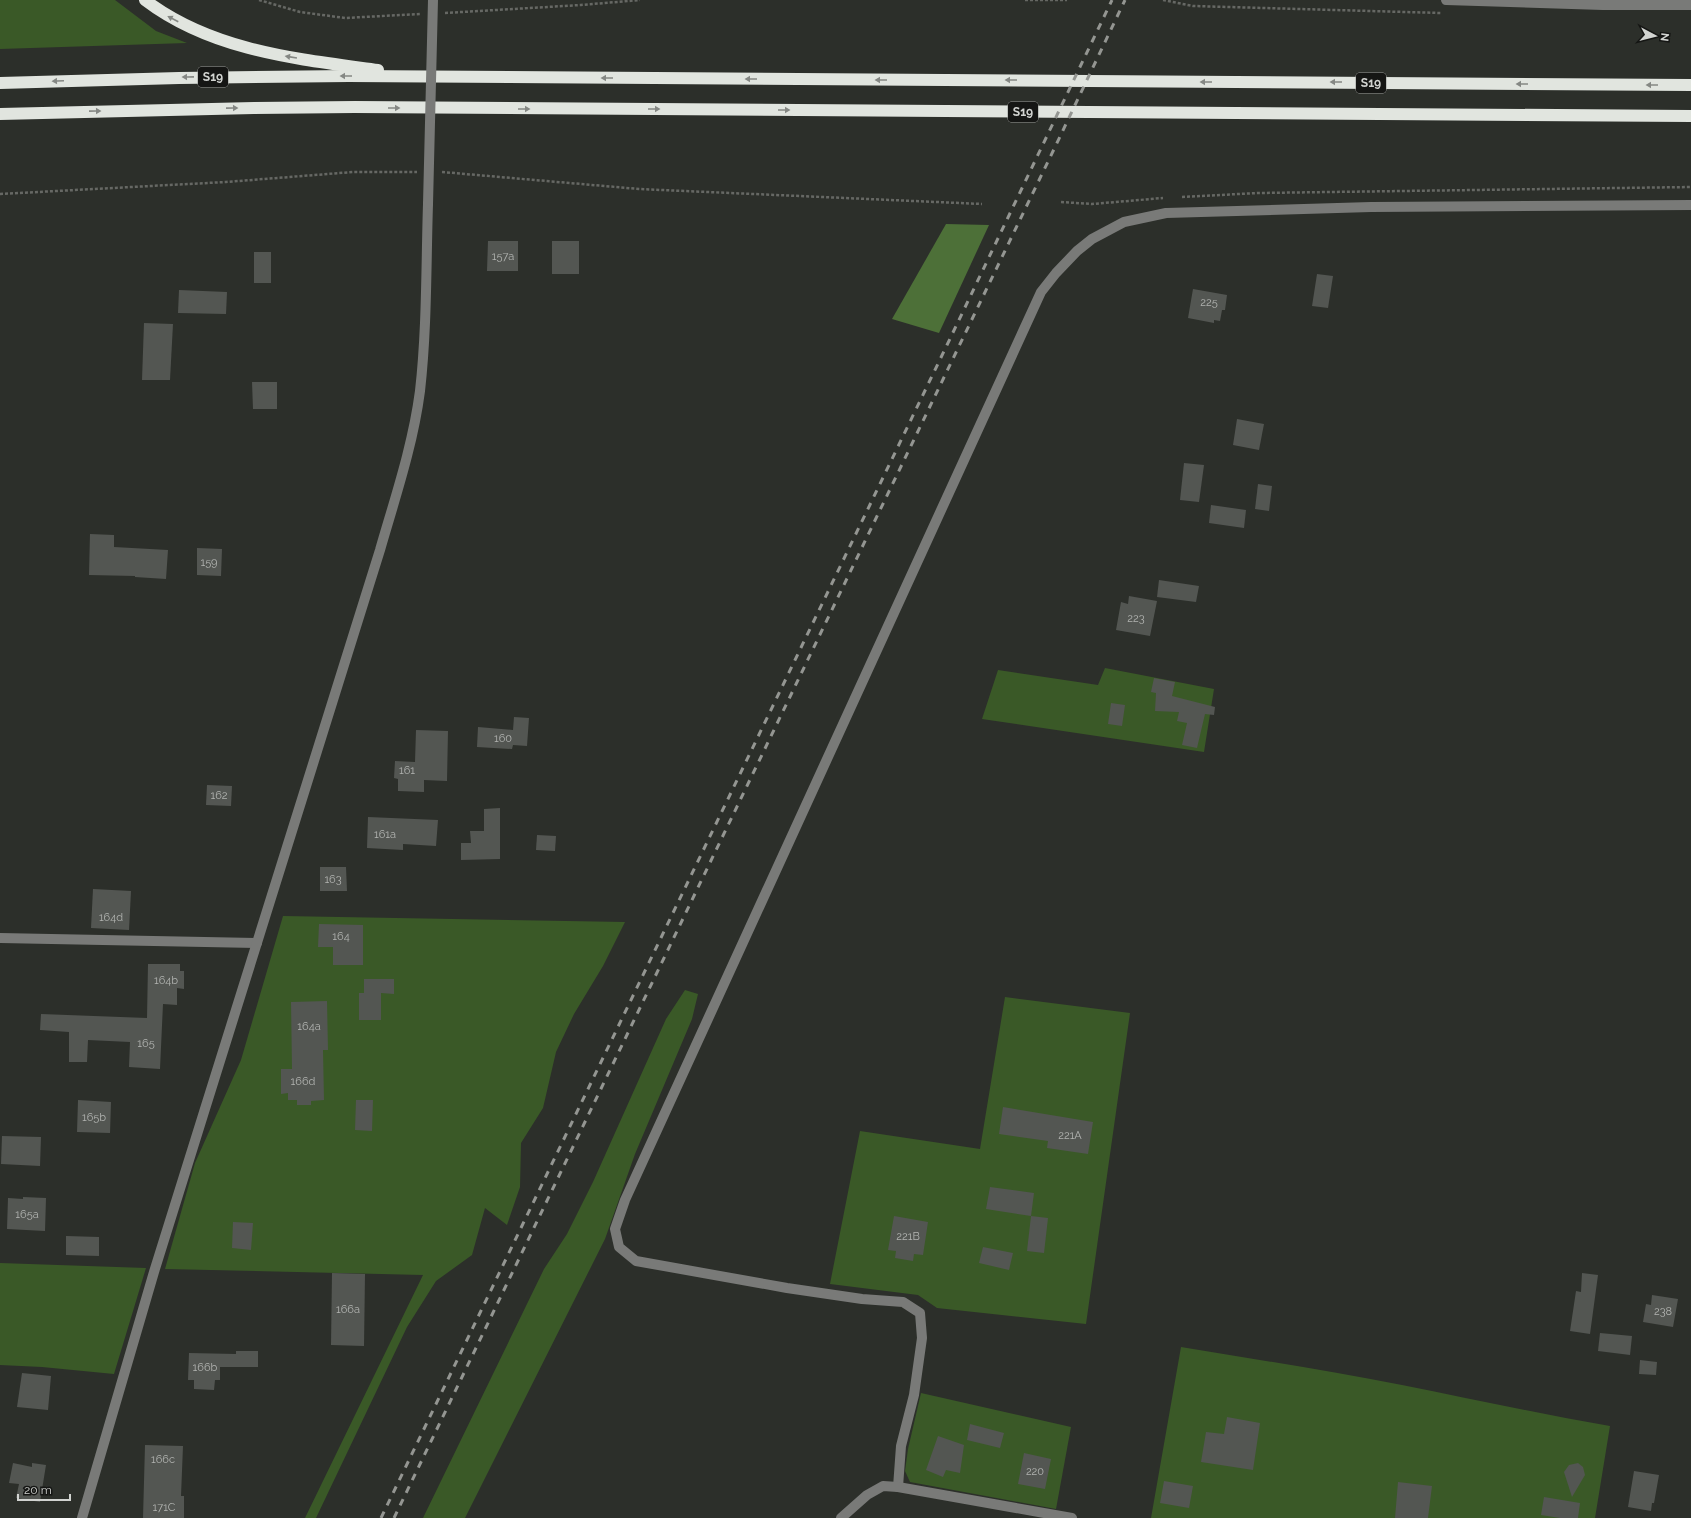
<svg xmlns="http://www.w3.org/2000/svg" width="1691" height="1518" font-family="Raleway,sans-serif">
<style>
.green{fill:#3a5927}
.forest{fill:#4d7038}
.building{fill:#535652}
.lines{fill:none;stroke-linecap:round;stroke-linejoin:round}
.path{stroke:#666864;stroke-width:2.5;stroke-dasharray:3 2;stroke-linecap:butt}
.minor{stroke:#797a78;stroke-width:10}
.highway{stroke:#e1e5df;stroke-width:12}
.rail{stroke:#949692;stroke-width:3;stroke-dasharray:7 7;stroke-linecap:butt}
.minor-bridge{stroke:#797a78;stroke-width:10}
.oneway{fill:#858884}
.labels{text-anchor:middle;dominant-baseline:central;stroke-width:3.5;stroke-linejoin:round;paint-order:stroke}
.number-label{font-size:11px;fill:#b2b4b1}
.shield{fill:#151614;stroke:#999b98;stroke-width:1}
.shield-label{font-size:12px;font-weight:bold;fill:#d2d4d1}
</style>
<rect width="100%" height="100%" fill="#2c2f2a"/>
<!-- green -->
<g class="green">
<path d="M0 0H115L156 31 187 43 0 49Z"/>
<path d="M1105 668 1214 689 1204 752 982 719 998 670 1098 685Z"/>
<path d="M283 916 625 922 603 966 574 1014 556 1052 543 1108 521 1143 520 1187 507 1225 485 1208 472 1255 436 1281 407 1327 316 1518H305L423 1275 165 1269 195 1163 241 1060Z"/>
<path d="M685 990 698 994 692 1019 635 1154 605 1239 465 1518H423L544 1269 567 1234 593 1182 666 1019Z"/>
<path d="M1005 997 1130 1013 1086 1324 937 1308 918 1295 830 1284 860 1131 980 1149Z"/>
<path d="M0 1263 146 1268 114 1374 42 1367 0 1365Z"/>
<path d="M1181 1347C1255 1359 1329 1371 1402 1385 1472 1399 1541 1414 1610 1426L1595 1518H1151Z"/>
<path d="M921 1393 1071 1427 1056 1509 910 1482 905 1471 908 1449Z"/>
</g>
<!-- forest -->
<path class="forest" d="M946 224 989 225 939 333 892 319Z"/>
<!-- building -->
<g class="building">
<path d="M488 241H518V271H487Z"/>
<rect x="552" y="241" width="27" height="33"/>
<rect x="254" y="252" width="17" height="31"/>
<path d="M1317 274 1333 276 1328 308 1312 306Z"/>
<path d="M1193 289 1227 295 1225 310H1222L1220 321 1214 320V323L1188 318Z"/>
<path d="M179 290 227 292 226 314 178 313Z"/>
<path d="M144 323 173 324 170 380H142Z"/>
<path d="M252 382H277V409H253Z"/>
<path d="M1237 419 1264 424 1259 450 1233 445Z"/>
<path d="M1184 463 1204 465 1199 502 1180 500Z"/>
<path d="M1258 484 1272 486 1269 511 1255 509Z"/>
<path d="M1211 505 1246 510 1244 528 1209 523Z"/>
<path d="M90 534 114 535V547L168 550 166 579 135 577V576L89 575Z"/>
<path d="M197 548 222 549 221 576 197 575Z"/>
<path d="M1159 580 1199 586 1196 602 1157 597Z"/>
<path d="M1129 596 1157 601 1150 636 1116 630 1121 602 1128 604Z"/>
<path d="M1154 678 1175 682 1172 696 1215 707 1214 715 1205 714 1197 748 1182 745 1187 723 1177 721 1179 712 1155 711 1156 693 1151 692Z"/>
<path d="M1111 703 1125 705 1122 726 1108 724Z"/>
<path d="M514 717 529 718 527 746 513 745 512 749 477 747 478 727 513 730Z"/>
<path d="M416 730 448 731 447 781 424 780V792L398 791V779L394 778 395 761 415 762Z"/>
<path d="M207 785 232 786 231 806 206 805Z"/>
<path d="M500 808V859L461 860V843H471L470 831H484V809Z"/>
<path d="M368 817 438 820 436 846 403 844V850L367 848Z"/>
<path d="M537 835 556 836 555 851 536 850Z"/>
<path d="M320 867H346L347 891H320Z"/>
<path d="M93 889 131 891 129 930 91 928Z"/>
<path d="M319 924 363 925V965H333V947H318Z"/>
<path d="M148 964H180V971H184V989L177 988V1005L163 1004 160 1069 129 1067 130 1042 88 1040 87 1062H69V1032L40 1030 41 1014 147 1018Z"/>
<path d="M364 979H394V994L381 993V1020H359V993H364Z"/>
<path d="M327 1001 328 1050H323L324 1100 311 1101V1105H297V1100H288V1093L281 1094V1069H292L291 1002Z"/>
<path d="M78 1100 111 1102 110 1133 77 1132Z"/>
<path d="M356 1100H373L372 1131 355 1130Z"/>
<path d="M1003 1107 1093 1122 1088 1154 1047 1148 1048 1141 999 1134Z"/>
<path d="M2 1136 41 1137 40 1166 1 1164Z"/>
<path d="M990 1187 1034 1193 1031 1216 986 1209Z"/>
<path d="M23 1197 46 1198 45 1231 7 1229 8 1198 23 1199Z"/>
<path d="M894 1216 928 1222 923 1255 914 1254 913 1261 895 1258 896 1251 888 1250Z"/>
<path d="M1031 1216 1048 1218 1044 1253 1027 1251Z"/>
<path d="M233 1222 253 1223 251 1250 232 1248Z"/>
<path d="M66 1236 99 1237V1256L66 1255Z"/>
<path d="M983 1247 1013 1253 1009 1270 979 1263Z"/>
<path d="M332 1273 365 1274 364 1346 331 1345Z"/>
<path d="M1582 1273 1598 1275 1590 1334 1570 1331 1576 1291 1581 1292Z"/>
<path d="M1652 1295 1678 1299 1673 1327 1643 1322 1646 1304 1651 1305Z"/>
<path d="M1600 1333 1632 1336 1630 1355 1598 1351Z"/>
<path d="M236 1351H258V1367H220V1380H215L214 1390 194 1389V1380H188L189 1353 236 1354Z"/>
<path d="M1640 1360 1657 1362 1656 1375 1639 1374Z"/>
<path d="M22 1373 51 1376 48 1410 17 1407Z"/>
<path d="M1227 1417 1260 1423 1253 1470 1201 1462 1206 1432 1224 1434Z"/>
<path d="M970 1424 1004 1433 1000 1448 967 1440Z"/>
<path d="M938 1436 964 1445 960 1473 946 1470 943 1477 926 1470Z"/>
<path d="M145 1445 183 1446 181 1496H184V1518H143Z"/>
<path d="M1024 1453 1051 1459 1045 1489 1018 1484Z"/>
<path d="M13 1463 32 1467V1463L46 1465 40 1502 16 1498 19 1484 9 1483Z"/>
<path d="M1578 1463 1583 1467 1585 1475 1572 1497 1564 1472 1569 1465Z"/>
<path d="M1634 1471 1659 1475 1654 1503H1652L1651 1511 1628 1507Z"/>
<path d="M1164 1481 1193 1486 1189 1508 1160 1503Z"/>
<path d="M1398 1482 1432 1486 1428 1518H1395Z"/>
<path d="M1544 1497 1580 1503 1578 1518H1560L1541 1515Z"/>
</g>
<g class="lines">
<!-- path -->
<g class="path">
<path d="M259 0 300 12 345 18 420 14"/>
<path d="M1025 0H1067"/>
<path d="M1163 0 1193 6 1441 13"/>
<path d="M445 13 581 5 640 0"/>
<path d="M442 172 639 189 982 204"/>
<path d="M0 194 226 182 353 172H417"/>
<path d="M1182 197 1258 193 1691 187"/>
<path d="M1061 202 1092 204 1163 198"/>
</g>
<!-- minor -->
<g class="minor">
<path d="M1446 0 1603 5H1691"/>
<path d="M0 938 257 943"/>
<path d="M898 1487 901 1446 914 1395 922 1338 920 1313 903 1302 862 1299 787 1288 636 1261 619 1247 615 1229 625 1200 1041 292 1056 273 1077 251 1092 239 1124 222 1166 213 1371 207 1691 205"/>
<path d="M82 1518 154 1272 204 1112 380 550C395 498 413 445 420 391 427 329 426 266 428 204"/>
<path d="M841 1518 867 1495 883 1486 898 1487 1072 1518"/>
</g>
<!-- highway -->
<g class="highway">
<path d="M145 0C212 51 297 59 378 70"/>
<path d="M0 83 179 78 349 76 1691 85"/>
<path d="M0 114 254 108 355 107 1691 116"/>
</g>
<!-- rail -->
<g class="rail">
<path d="M381 1518 947 345 1112 0"/>
<path d="M394 1518 1056 145 1125 0"/>
</g>
<!-- minor-bridge -->
<path class="minor-bridge" d="M428 204 433 0"/>
</g>
<!-- one-way arrows -->
<defs><path id="oneway-solid" d="M-6-.8H1V-3.2L6.5 0L1 3.2V.8H-6Z"/></defs>
<g class="oneway">
<use href="#oneway-solid" transform="translate(173 19) rotate(-152)"/>
<use href="#oneway-solid" transform="translate(291 57) rotate(-171)"/>
<use href="#oneway-solid" transform="translate(346 76) rotate(-180)"/>
<use href="#oneway-solid" transform="translate(188 77) rotate(179)"/>
<use href="#oneway-solid" transform="translate(607 78) rotate(-180)"/>
<use href="#oneway-solid" transform="translate(751 79) rotate(-180)"/>
<use href="#oneway-solid" transform="translate(881 80) rotate(-180)"/>
<use href="#oneway-solid" transform="translate(1011 80) rotate(-180)"/>
<use href="#oneway-solid" transform="translate(58 81) rotate(178)"/>
<use href="#oneway-solid" transform="translate(1206 82) rotate(-180)"/>
<use href="#oneway-solid" transform="translate(1336 82) rotate(-180)"/>
<use href="#oneway-solid" transform="translate(1522 84) rotate(-180)"/>
<use href="#oneway-solid" transform="translate(1652 85) rotate(-180)"/>
<use href="#oneway-solid" transform="translate(232 108) rotate(-1)"/>
<use href="#oneway-solid" transform="translate(394 108)"/>
<use href="#oneway-solid" transform="translate(524 109)"/>
<use href="#oneway-solid" transform="translate(654 109)"/>
<use href="#oneway-solid" transform="translate(784 110)"/>
<use href="#oneway-solid" transform="translate(95 111) rotate(-1)"/>
</g>
<g class="labels">
<!-- number labels -->
<g class="number-label">
<text x="503" y="256">157a</text>
<text x="1209" y="302">225</text>
<text x="209" y="562">159</text>
<text x="1136" y="618">223</text>
<text x="503" y="738">160</text>
<text x="407" y="770">161</text>
<text x="219" y="795">162</text>
<text x="385" y="834">161a</text>
<text x="333" y="879">163</text>
<text x="111" y="917">164d</text>
<text x="341" y="936">164</text>
<text x="166" y="980">164b</text>
<text x="309" y="1026">164a</text>
<text x="146" y="1043">165</text>
<text x="303" y="1081">166d</text>
<text x="94" y="1117">165b</text>
<text x="1070" y="1135">221A</text>
<text x="27" y="1214">165a</text>
<text x="908" y="1236">221B</text>
<text x="348" y="1309">166a</text>
<text x="1663" y="1311">238</text>
<text x="205" y="1367">166b</text>
<text x="163" y="1459">166c</text>
<text x="1035" y="1471">220</text>
<text x="164" y="1507">171C</text>
</g>
<!-- shield labels -->
<g class="shield">
<rect x="198" y="67" width="30" height="20" rx="3"/>
<rect x="1356" y="73" width="30" height="20" rx="3"/>
<rect x="1008" y="102" width="30" height="20" rx="3"/>
</g>
<g class="shield-label">
<text x="213" y="77">S19</text>
<text x="1371" y="83">S19</text>
<text x="1023" y="112">S19</text>
</g>
</g>
<!-- north arrow -->
<g transform="translate(1655 36) rotate(97)" stroke="#151614" stroke-width="3" paint-order="stroke">
<path d="M0-3L7 15L0 10L-7 15Z" fill="#d2d4d1"/>
<text y="-6" font-size="11" font-weight="bold" text-anchor="middle" fill="#d2d4d1">N</text>
</g>
<!-- scale -->
<path d="M18 1494v6h52v-6" fill="none" stroke="#d2d4d1" stroke-width="2"/>
<text x="24" y="1494" font-size="12" fill="#d2d4d1" stroke="#151614" stroke-width="3" paint-order="stroke">20 m</text>
</svg>
